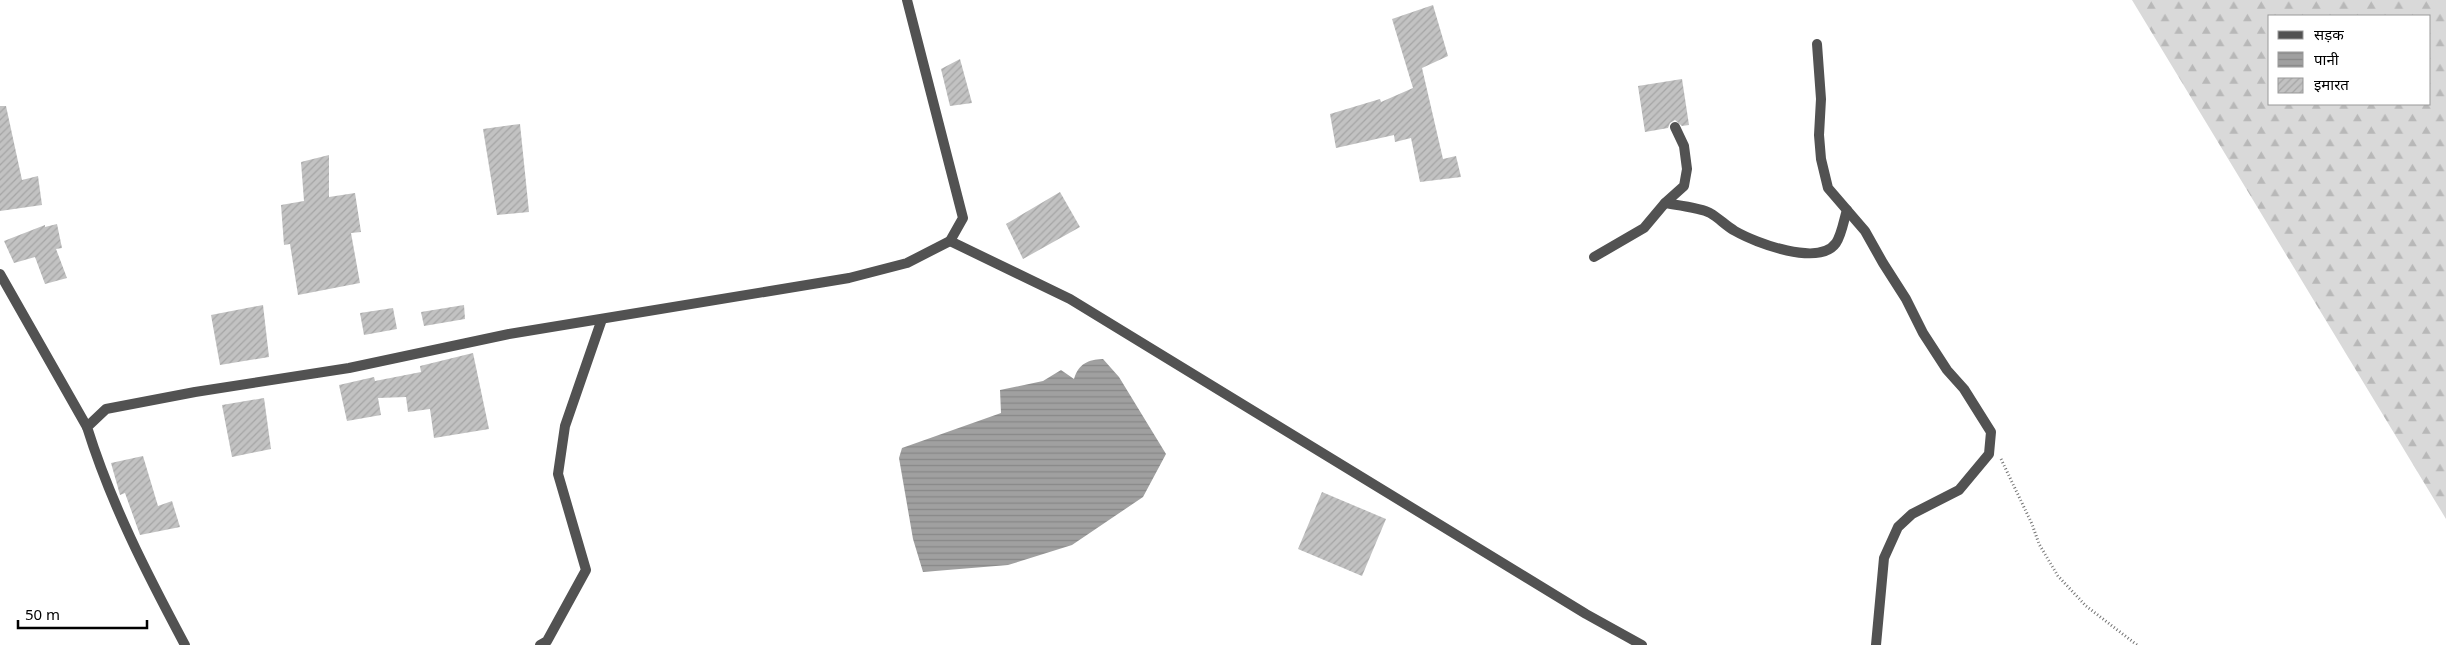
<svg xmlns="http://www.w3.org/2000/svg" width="2446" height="645" font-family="'Noto Sans','Noto Sans Devanagari',sans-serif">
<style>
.forest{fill:url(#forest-firs);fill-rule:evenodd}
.water{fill:url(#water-rules)}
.building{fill:url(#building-hatch)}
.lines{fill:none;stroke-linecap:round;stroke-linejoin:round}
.path{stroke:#747474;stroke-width:3;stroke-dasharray:1 2.5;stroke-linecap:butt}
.street{stroke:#525252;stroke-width:10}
</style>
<defs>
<pattern id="forest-firs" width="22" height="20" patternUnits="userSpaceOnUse" patternTransform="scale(1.25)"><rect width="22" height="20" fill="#d9d9d9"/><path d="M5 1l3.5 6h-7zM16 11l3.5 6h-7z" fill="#b8b8b8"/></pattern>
<pattern id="water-rules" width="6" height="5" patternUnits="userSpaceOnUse" patternTransform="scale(1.25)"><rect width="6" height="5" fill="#a0a0a0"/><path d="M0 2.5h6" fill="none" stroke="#888"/></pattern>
<pattern id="building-hatch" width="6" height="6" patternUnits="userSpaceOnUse" patternTransform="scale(1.25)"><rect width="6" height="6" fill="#c2c2c2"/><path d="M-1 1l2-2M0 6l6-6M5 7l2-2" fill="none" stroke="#a5a5a5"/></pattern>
</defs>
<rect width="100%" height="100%" fill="#fff"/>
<!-- forest -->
<path class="forest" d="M2132 0H2446V519ZM2270 16H2430V104H2270Z"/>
<!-- water -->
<path class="water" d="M1103 359 1119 377 1166 454 1143 497 1072 545 1008 565 923 572 913 539 899 458 902 448 1001 413 1000 390 1043 381 1061 370 1074 379C1079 363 1088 360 1103 359Z"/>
<!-- building -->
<g class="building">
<path d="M1433 5 1448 56 1422 68 1443 159 1456 156 1461 177 1420 182 1411 138 1395 142 1394 135 1336 148 1330 114 1380 99 1381 102 1413 88 1392 19Z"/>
<path d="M960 59 972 103 950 106 941 69Z"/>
<path d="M1682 79 1689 125 1682 126 1675 120 1670 123 1668 128 1645 132 1638 86Z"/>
<path d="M0 106H6L22 180 38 176 42 205 0 211Z"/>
<path d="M520 124 529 212 497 215 483 129Z"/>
<path d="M329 155V197L355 193 361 232 351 233 360 283 298 295 290 244 284 245 281 205 304 201 301 162Z"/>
<path d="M1060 192 1080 227 1023 259 1006 224Z"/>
<path d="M57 224 62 248 56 249 67 278 45 284 35 257 14 263 4 241 45 225V227Z"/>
<path d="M263 305 269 357 220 365 211 315Z"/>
<path d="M464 305 465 319 424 326 421 312Z"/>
<path d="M393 308 397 329 364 335 360 313Z"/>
<path d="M473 353 489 429 434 438 430 409 408 412 406 397 378 398 381 415 347 421 339 385 374 377 375 381 421 372 420 366Z"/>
<path d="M264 398 271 449 232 457 222 405Z"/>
<path d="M143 456 158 506 172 501 180 527 140 535 125 493 120 495 111 463Z"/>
<path d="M1322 492 1386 519 1362 576 1298 549Z"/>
</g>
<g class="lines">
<!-- path -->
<path class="path" d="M2001 459 2032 524 2039 544 2058 576 2086 606 2137 645"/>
<!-- street -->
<g class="street">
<path d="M1817 44 1821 99 1819 135 1821 159 1828 188 1865 231 1883 263 1906 299 1923 333 1947 370 1964 389 1991 432 1989 454 1959 490 1912 514 1898 527 1884 558 1876 645"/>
<path d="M1665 203C1676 205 1702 208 1710 213 1719 218 1726 226 1735 231 1756 243 1819 267 1836 243 1842 234 1844 219 1847 210"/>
<path d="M950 241 1070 299 1586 614 1642 645"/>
<path d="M1594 257 1644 228 1665 203 1684 186 1687 169 1684 146 1675 127"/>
<path d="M0 274 87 427"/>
<path d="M185 645C147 574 111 504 87 427L106 409 195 392 349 368 509 334 849 278 907 263 950 241 963 218 907 0"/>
<path d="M540 645 547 641 586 570 558 474 565 426 602 319"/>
</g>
</g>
<!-- legend -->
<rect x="2268" y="15" width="162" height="90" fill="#ffffff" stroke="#999999"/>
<rect x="2278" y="31" width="25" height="8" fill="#525252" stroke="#999999"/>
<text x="2314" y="40" font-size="15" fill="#000000">सड़क</text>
<rect x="2278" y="52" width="25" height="15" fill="url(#water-rules)" stroke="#999999"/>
<text x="2314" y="65" font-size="15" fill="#000000">पानी</text>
<rect x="2278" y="78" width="25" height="15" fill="url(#building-hatch)" stroke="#999999"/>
<text x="2314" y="90" font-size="15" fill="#000000">इमारत</text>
<!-- scale -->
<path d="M18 620v8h129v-8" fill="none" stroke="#000000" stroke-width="2.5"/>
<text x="25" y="620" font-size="15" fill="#000000" stroke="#ffffff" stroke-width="4" paint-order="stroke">50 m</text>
</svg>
